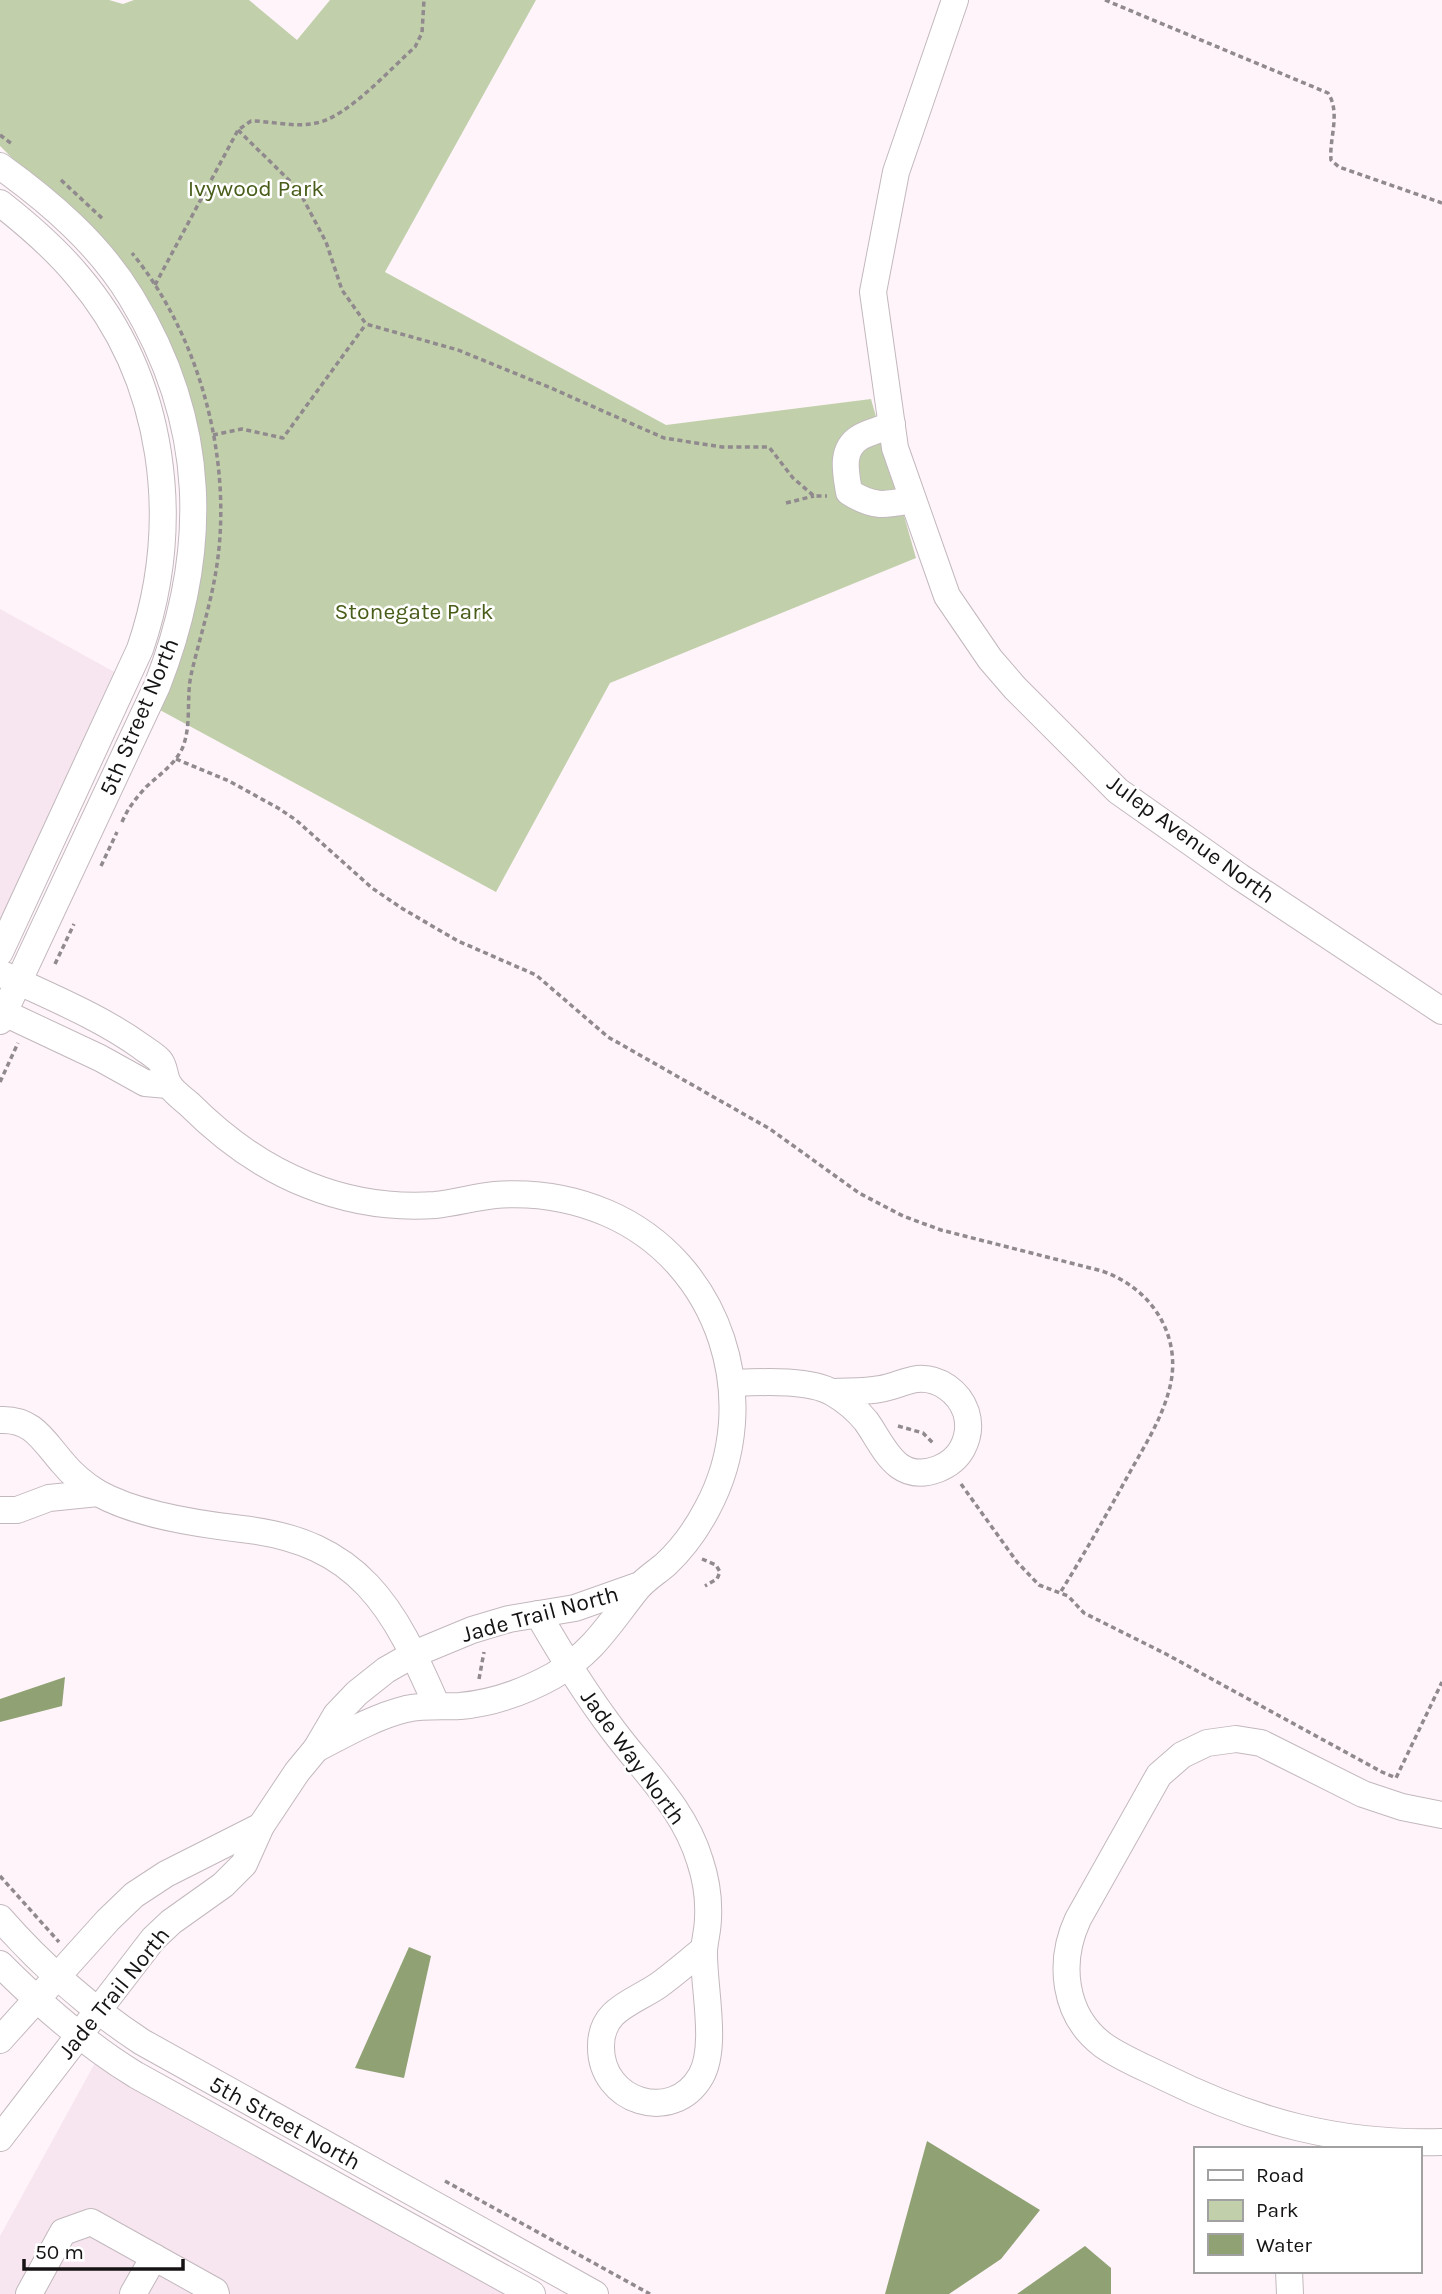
<svg xmlns="http://www.w3.org/2000/svg" width="1442" height="2294" font-family="Karla,sans-serif">
<style>
.built{fill:#f7e6ef}
.green{fill:#c1d0ab}
.water{fill:#90a174}
.lines{fill:none;stroke-linecap:round;stroke-linejoin:round}
.minor-casing{stroke:#c2b8bd;stroke-width:28}
.path{stroke:#90898d;stroke-width:3.5;stroke-dasharray:5 3.5;stroke-linecap:butt}
.minor{stroke:#fff;stroke-width:26}
.labels{text-anchor:middle;dominant-baseline:central;stroke-width:5;stroke-linejoin:round;paint-order:stroke}
.park-label{font-size:23px;fill:#485d19;stroke:#fff}
.street-label{font-size:23px;fill:#161315;stroke:#fff}
</style>
<rect width="100%" height="100%" fill="#fff4fa"/>
<!-- built -->
<g class="built">
<path d="M0 609 118 674 0 925Z"/>
<path d="M96 2061 510 2294H0V2236Z"/>
</g>
<!-- green -->
<path class="green" d="M0 0H109L123 4 134 0H249L297 40 330 0H536L385 272 666 425 871 399 916 558 610 683 496 892 158 709 195 607 203 556V469L125 270 0 146Z"/>
<!-- water -->
<g class="water">
<path d="M65 1677 62 1706 0 1722V1699Z"/>
<path d="M409 1947 431 1956 404 2078 355 2068Z"/>
<path d="M927 2141 1040 2210 1001 2259 949 2294H885Z"/>
<path d="M1085 2246 1111 2268V2294H1017Z"/>
</g>
<g class="lines">
<!-- minor casing -->
<g class="minor-casing">
<g id="minor">
<path d="M955 0 896 172 873 292 895 448 947 596 990 659 1015 688 1118 791 1240 877 1442 1011"/>
<path d="M0 166C50 202 99 244 131 297 208 423 210 551 157 686L0 1021"/>
<path d="M0 203C28 225 55 248 78 276 166 379 183 523 140 649L0 952"/>
<path d="M892 424C882 430 868 432 859 438 840 450 846 473 849 492 874 508 885 505 912 500"/>
<path d="M0 973C48 996 99 1016 142 1047 147 1051 156 1056 160 1061 165 1067 164 1076 168 1083 172 1091 182 1098 189 1104 224 1139 262 1167 308 1185 348 1201 392 1208 435 1205 455 1203 475 1197 495 1195 534 1192 572 1198 607 1213 721 1262 765 1402 707 1509 696 1530 683 1548 666 1564 657 1572 645 1579 637 1589 609 1624 594 1652 553 1676 524 1692 493 1703 460 1706 442 1707 424 1705 406 1709 374 1717 345 1734 316 1749"/>
<path d="M0 1011 100 1058 145 1083 168 1085"/>
<path d="M732 1383C760 1382 809 1379 833 1393 845 1400 857 1410 866 1421 884 1446 896 1485 938 1469 948 1465 957 1458 962 1449 968 1438 970 1425 966 1412 959 1392 939 1377 917 1379 904 1381 893 1387 880 1389 865 1392 848 1391 832 1392"/>
<path d="M0 1420C32 1418 43 1440 62 1462 71 1473 85 1485 98 1493 137 1515 198 1524 242 1529 360 1542 394 1607 437 1706"/>
<path d="M0 1510H17L49 1498 98 1493"/>
<path d="M538 1614C561 1654 585 1693 613 1730 645 1773 684 1808 700 1861 706 1879 709 1899 708 1918 708 1929 705 1939 704 1950 703 1985 718 2046 701 2076 673 2125 600 2102 601 2046 601 2009 633 2003 659 1985 674 1974 689 1961 704 1949"/>
<path d="M1442 1815 1402 1807 1363 1794 1261 1743 1236 1739 1207 1743 1182 1755 1159 1775 1078 1919C1058 1962 1063 2015 1103 2045 1121 2058 1144 2067 1164 2077 1255 2122 1340 2145 1442 2142"/>
<path d="M0 1918C42 1966 89 2007 142 2042L595 2294"/>
<path d="M0 1964C42 2006 85 2044 136 2075L532 2294"/>
<path d="M0 2040 108 1920 134 1895 166 1874 261 1826"/>
<path d="M0 2138 153 1939 171 1922 223 1885 244 1864 261 1826 297 1772 316 1749 336 1715 357 1693 386 1670 414 1654 472 1630 509 1619 575 1608 640 1585"/>
<path d="M1289 2271 1290 2294"/>
<path d="M29 2294 63 2232 91 2222 215 2291 216 2294"/>
<path d="M133 2294 154 2257"/>
</g>
</g>
<!-- path -->
<g class="path">
<path d="M1105 0 1328 93C1341 113 1329 138 1331 160L1339 167 1442 203"/>
<path d="M238 130 298 189 326 242 342 290 366 324 458 350 551 388 664 438 722 447H769L793 478 814 496H827"/>
<path d="M0 135 12 144"/>
<path d="M61 180 104 220"/>
<path d="M155 285 238 130 251 121C272 121 295 128 316 123 348 117 390 69 415 47L422 33 424 0"/>
<path d="M213 435 242 429 283 438 366 324"/>
<path d="M786 503 814 496"/>
<path d="M176 759 229 781 278 808 296 820 372 888 403 909 458 941 536 975 608 1037 770 1129 859 1193 903 1216 941 1230 1102 1271C1154 1289 1185 1340 1168 1394 1159 1425 1140 1453 1125 1481 1104 1519 1083 1556 1060 1593"/>
<path d="M122 822C128 808 136 798 146 787 159 775 174 765 182 749 192 726 186 699 191 675 200 636 213 598 218 557 231 453 198 334 132 253"/>
<path d="M101 866 117 832"/>
<path d="M55 964 74 924"/>
<path d="M0 1082 18 1043"/>
<path d="M898 1426 923 1433 934 1444"/>
<path d="M961 1484 1017 1562 1039 1585 1068 1596 1084 1613 1166 1654 1382 1772 1396 1778 1442 1682"/>
<path d="M702 1559 716 1565 720 1572 717 1579 705 1586"/>
<path d="M479 1679 484 1652"/>
<path d="M0 1876 59 1942"/>
<path d="M445 2181 650 2294"/>
</g>
<!-- minor -->
<use href="#minor" class="minor"/>
</g>
<g class="labels">
<!-- park labels -->
<g class="park-label">
<text x="256" y="188">Ivywood Park</text>
<text x="414" y="611">Stonegate Park</text>
</g>
<!-- street labels -->
<g class="street-label">
<text transform="translate(139 717) rotate(-67)">5th Street North</text>
<text transform="translate(1191 839) rotate(36)">Julep Avenue North</text>
<text transform="translate(540 1614) rotate(-15)">Jade Trail North</text>
<text transform="translate(633 1757) rotate(54)">Jade Way North</text>
<text transform="translate(114 1993) rotate(-51)">Jade Trail North</text>
<text transform="translate(285 2123) rotate(29)">5th Street North</text>
</g>
</g>
<!-- legend -->
<rect x="1194" y="2147" width="228" height="126" fill="#ffffff" stroke="#a2a1a1" stroke-width="2"/>
<rect x="1208" y="2170" width="35" height="10" fill="#ffffff" stroke="#a2a1a1" stroke-width="2"/>
<text x="1256" y="2182" font-size="21" fill="#161315">Road</text>
<rect x="1208" y="2200" width="35" height="21" fill="#c1d0ab" stroke="#a2a1a1" stroke-width="2"/>
<text x="1256" y="2217" font-size="21" fill="#161315">Park</text>
<rect x="1208" y="2234" width="35" height="21" fill="#90a174" stroke="#a2a1a1" stroke-width="2"/>
<text x="1256" y="2252" font-size="21" fill="#161315">Water</text>
<!-- scale -->
<path d="M24 2259v10h159v-10" fill="none" stroke="#161315" stroke-width="3.5"/>
<text x="35" y="2259" font-size="21" fill="#161315" stroke="#ffffff" stroke-width="5" paint-order="stroke">50 m</text>
</svg>
